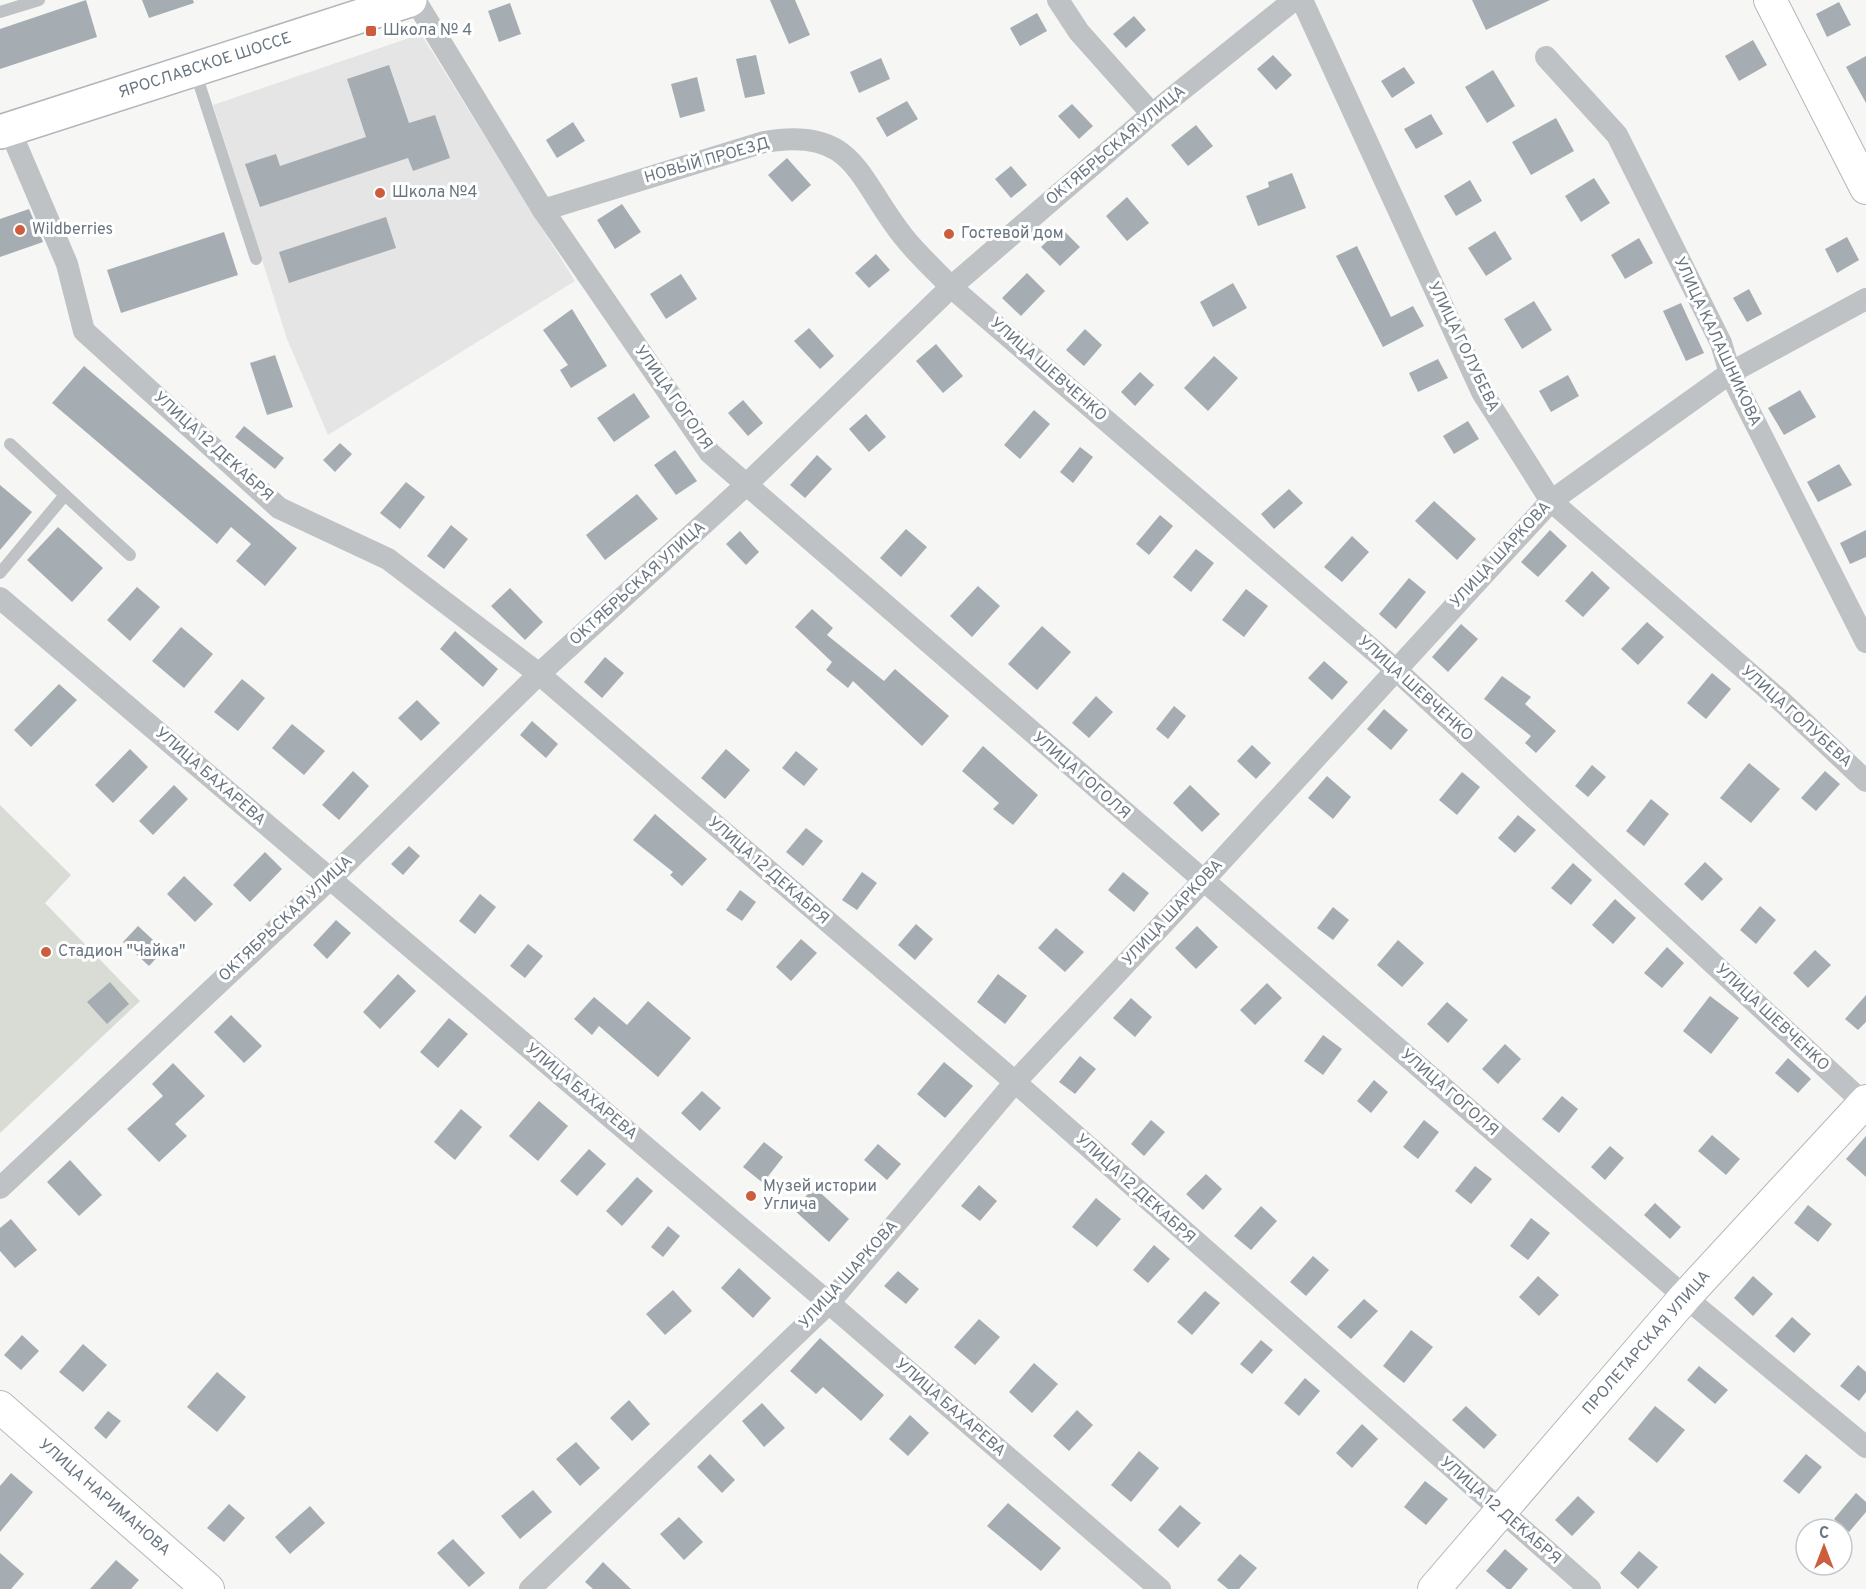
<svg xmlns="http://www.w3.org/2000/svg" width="1866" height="1589" font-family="Overpass,sans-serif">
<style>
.built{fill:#e4e5e4}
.green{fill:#d8dcd5}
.building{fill:#a6adb2}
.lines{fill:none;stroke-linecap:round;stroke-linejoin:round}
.secondary-casing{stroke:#b3b7bb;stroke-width:34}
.primary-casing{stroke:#b2b6b9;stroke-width:36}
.service{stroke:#bec2c5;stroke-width:12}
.minor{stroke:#bec2c5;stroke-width:22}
.secondary{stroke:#fff;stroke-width:32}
.primary{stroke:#fff;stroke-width:33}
.poi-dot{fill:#cd5e3d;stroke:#fff;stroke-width:2}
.labels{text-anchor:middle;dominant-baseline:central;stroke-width:6;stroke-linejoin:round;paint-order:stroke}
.poi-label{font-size:16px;fill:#697681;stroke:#fff;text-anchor:start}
.street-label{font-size:16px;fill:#697681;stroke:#fff}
</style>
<rect width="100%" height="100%" fill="#f6f6f4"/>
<!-- built -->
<path class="built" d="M421 34 575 281 328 435 287 339 213 105Z"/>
<!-- green -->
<path class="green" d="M0 805 71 875 45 903 140 1001 0 1133Z"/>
<!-- building -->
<g class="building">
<path d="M86 0 97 37 0 69V29Z"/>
<path d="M142 0H193L194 3 149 18Z"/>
<path d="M770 0H795L810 35 789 44Z"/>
<path d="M1472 0H1550L1486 30Z"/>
<path d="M1839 2 1851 25 1827 37 1816 14Z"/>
<path d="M510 3 521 34 499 42 488 11Z"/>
<path d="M1037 13 1047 31 1020 46 1010 28Z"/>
<path d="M1134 16 1146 30 1126 48 1113 34Z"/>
<path d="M1753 40 1767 65 1739 81 1725 56Z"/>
<path d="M756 55 765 94 745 98 736 59Z"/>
<path d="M1273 55 1292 75 1276 90 1257 69Z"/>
<path d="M1866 56V103L1846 67Z"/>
<path d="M881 58 890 79 859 93 850 72Z"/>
<path d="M389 65 409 123 435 115 450 158 413 171 408 158 260 207 245 164 276 154 280 166 366 137 347 79Z"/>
<path d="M1404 67 1415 83 1392 98 1381 81Z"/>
<path d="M1493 70 1515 106 1487 123 1465 87Z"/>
<path d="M697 77 705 111 680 118 671 84Z"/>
<path d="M907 101 918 119 887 137 876 118Z"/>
<path d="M1072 104 1093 126 1079 139 1058 116Z"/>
<path d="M1431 114 1443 134 1416 149 1404 129Z"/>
<path d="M1556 118 1574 151 1531 175 1512 142Z"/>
<path d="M573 122 585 141 557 158 546 140Z"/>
<path d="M1196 125 1213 146 1188 166 1171 145Z"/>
<path d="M787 158 811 185 792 202 768 175Z"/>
<path d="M1011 166 1027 185 1011 198 995 179Z"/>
<path d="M1292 173 1306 208 1258 226 1246 196 1269 187 1268 182Z"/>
<path d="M1594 178 1610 203 1581 222 1565 196Z"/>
<path d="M1470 180 1482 201 1456 216 1444 196Z"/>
<path d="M1127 197 1149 223 1127 241 1106 216Z"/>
<path d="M622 204 641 232 615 249 597 220Z"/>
<path d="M29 209 43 242 0 257V219Z"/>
<path d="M386 217 396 248 289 283 279 252Z"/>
<path d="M1061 228 1080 247 1060 266 1041 247Z"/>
<path d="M1495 231 1512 259 1486 276 1468 248Z"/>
<path d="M224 232 238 275 121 313 107 270Z"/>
<path d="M1847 237 1859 260 1837 273 1825 249Z"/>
<path d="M1639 238 1653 263 1625 279 1611 255Z"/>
<path d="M1357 246 1391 317 1413 306 1424 326 1383 347 1336 256Z"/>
<path d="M876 254 890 270 869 288 855 273Z"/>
<path d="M1027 273 1045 291 1021 316 1002 298Z"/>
<path d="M681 274 697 299 666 319 650 294Z"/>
<path d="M1233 283 1247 308 1213 327 1200 302Z"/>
<path d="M1749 289 1762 314 1747 322 1733 298Z"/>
<path d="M1534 301 1552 330 1522 349 1504 319Z"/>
<path d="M1681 303 1704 353 1686 361 1663 311Z"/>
<path d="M572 309 607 366 571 388 560 370 568 365 543 330Z"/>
<path d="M809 328 834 356 820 369 794 341Z"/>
<path d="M1085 329 1102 345 1084 366 1066 350Z"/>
<path d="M936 344 963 376 943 393 916 361Z"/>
<path d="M275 355 293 407 267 415 250 363Z"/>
<path d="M1214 356 1238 378 1208 411 1184 388Z"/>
<path d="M1438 359 1448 378 1418 392 1409 373Z"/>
<path d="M84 366 297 548 265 586 236 561 251 544 231 527 217 544 52 403Z"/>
<path d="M1140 372 1154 385 1135 406 1121 392Z"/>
<path d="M1568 375 1579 396 1551 412 1539 391Z"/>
<path d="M1800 390 1816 417 1784 435 1768 408Z"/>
<path d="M634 393 650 417 614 442 597 418Z"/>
<path d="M743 400 763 423 748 436 728 413Z"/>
<path d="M1034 410 1050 424 1020 459 1004 445Z"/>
<path d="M866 414 886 437 869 452 849 429Z"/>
<path d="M1468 421 1479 439 1454 454 1443 436Z"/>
<path d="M244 426 284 458 275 469 235 437Z"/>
<path d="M340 443 352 454 335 472 323 460Z"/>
<path d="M1080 447 1093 457 1073 483 1060 472Z"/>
<path d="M675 450 697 481 676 495 654 465Z"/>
<path d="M817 455 832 469 805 498 790 485Z"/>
<path d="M1839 464 1852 485 1818 502 1807 482Z"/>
<path d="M406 482 425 497 400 529 380 513Z"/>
<path d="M0 485 32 512 0 550Z"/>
<path d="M1289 489 1303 503 1274 529 1261 514Z"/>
<path d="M637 494 658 519 605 560 586 535Z"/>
<path d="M1434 501 1476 539 1457 560 1415 521Z"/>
<path d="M1160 515 1173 526 1149 555 1136 544Z"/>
<path d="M451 525 468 539 444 569 427 556Z"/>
<path d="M58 527 103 568 72 602 27 560Z"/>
<path d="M906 529 927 547 901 577 880 558Z"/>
<path d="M1550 530 1567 546 1538 577 1521 562Z"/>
<path d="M1866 530V557L1850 564 1840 543Z"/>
<path d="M740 531 759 552 746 565 726 544Z"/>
<path d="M1352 536 1369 552 1342 582 1324 567Z"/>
<path d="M1196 549 1214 563 1191 592 1173 577Z"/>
<path d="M1592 571 1610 588 1583 617 1565 601Z"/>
<path d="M1409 578 1426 592 1396 629 1379 614Z"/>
<path d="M978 586 1000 606 972 637 950 616Z"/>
<path d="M137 587 160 607 130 641 107 620Z"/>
<path d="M510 588 543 622 525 640 491 606Z"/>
<path d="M1246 589 1268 606 1244 637 1222 620Z"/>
<path d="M812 609 833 628 827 635 884 681 895 669 949 716 922 746 853 681 848 688 826 670 832 662 795 627Z"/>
<path d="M1647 622 1664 637 1638 665 1621 649Z"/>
<path d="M1461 624 1478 639 1448 672 1432 657Z"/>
<path d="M1042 626 1071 652 1037 690 1008 664Z"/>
<path d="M181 627 213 654 184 688 152 661Z"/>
<path d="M455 631 498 669 483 687 440 649Z"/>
<path d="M605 657 624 673 602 698 584 682Z"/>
<path d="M1324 661 1348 682 1332 700 1308 678Z"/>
<path d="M1712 673 1731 689 1706 719 1687 703Z"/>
<path d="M1502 676 1531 697 1525 704 1556 731 1536 753 1525 743 1531 736 1484 699Z"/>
<path d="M242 679 265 698 238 731 214 712Z"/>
<path d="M59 684 77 700 31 747 14 730Z"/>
<path d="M1096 696 1113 712 1089 738 1072 723Z"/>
<path d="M417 700 440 723 421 741 398 718Z"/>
<path d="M1174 706 1186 716 1168 739 1156 729Z"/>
<path d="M1384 709 1408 730 1391 750 1367 729Z"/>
<path d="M532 721 558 744 546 758 520 735Z"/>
<path d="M292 724 325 751 304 775 272 748Z"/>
<path d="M1252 745 1271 763 1256 779 1237 761Z"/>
<path d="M983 746 1038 795 1013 825 993 809 999 803 962 771Z"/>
<path d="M130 749 148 767 113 803 95 785Z"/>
<path d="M726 749 750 770 725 799 701 778Z"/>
<path d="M796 751 818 769 804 786 782 768Z"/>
<path d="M1749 763 1780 789 1751 823 1720 798Z"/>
<path d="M1592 765 1606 777 1588 797 1575 786Z"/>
<path d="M353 771 369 786 339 820 322 805Z"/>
<path d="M1825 771 1840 784 1816 811 1801 798Z"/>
<path d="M1462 772 1480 787 1457 815 1439 800Z"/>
<path d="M1327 776 1351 797 1333 819 1308 798Z"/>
<path d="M174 785 188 799 153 835 139 821Z"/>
<path d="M1190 785 1220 814 1202 832 1173 803Z"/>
<path d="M1651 799 1669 814 1644 846 1626 831Z"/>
<path d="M655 814 707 859 682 886 670 875 673 872 633 840Z"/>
<path d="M1518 815 1536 830 1515 853 1498 838Z"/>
<path d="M806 828 823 841 803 866 786 852Z"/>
<path d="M409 846 420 856 403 875 391 864Z"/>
<path d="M265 852 282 869 250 902 233 885Z"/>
<path d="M1705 862 1723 879 1702 901 1684 884Z"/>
<path d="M1573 863 1592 880 1571 905 1551 888Z"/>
<path d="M862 872 877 883 857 910 842 900Z"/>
<path d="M1123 872 1149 893 1134 912 1108 890Z"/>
<path d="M184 876 213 904 195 922 167 894Z"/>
<path d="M740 890 756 902 742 921 726 910Z"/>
<path d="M480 894 496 907 475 934 459 921Z"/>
<path d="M1615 899 1636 918 1613 944 1592 925Z"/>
<path d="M1760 906 1776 920 1756 944 1740 930Z"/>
<path d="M1333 907 1349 920 1333 940 1317 928Z"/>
<path d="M336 920 351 933 327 959 313 945Z"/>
<path d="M916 924 933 939 915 960 898 945Z"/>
<path d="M138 926 164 950 149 966 123 942Z"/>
<path d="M1197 926 1218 947 1196 969 1175 948Z"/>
<path d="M1056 928 1084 952 1065 972 1038 948Z"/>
<path d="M801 939 817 953 791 981 776 967Z"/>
<path d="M1398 940 1424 963 1402 987 1377 965Z"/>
<path d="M528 944 543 956 525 978 510 966Z"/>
<path d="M1667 947 1684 963 1662 988 1644 973Z"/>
<path d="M1815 950 1831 965 1808 988 1793 973Z"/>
<path d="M398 974 416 991 380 1029 363 1012Z"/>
<path d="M998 974 1027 996 1005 1024 977 1002Z"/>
<path d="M110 982 129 1004 107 1024 87 1002Z"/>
<path d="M1267 983 1282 998 1255 1025 1240 1010Z"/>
<path d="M1866 995V1022L1858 1030 1845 1019Z"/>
<path d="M1710 996 1739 1018 1711 1054 1683 1031Z"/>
<path d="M594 997 627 1025 648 1001 691 1038 658 1077 599 1026 592 1035 574 1019Z"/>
<path d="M1131 998 1152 1017 1135 1037 1113 1018Z"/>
<path d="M1447 1002 1468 1020 1448 1043 1427 1024Z"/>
<path d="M231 1015 262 1046 244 1063 214 1032Z"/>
<path d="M449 1018 468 1034 438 1068 420 1052Z"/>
<path d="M1323 1035 1342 1049 1323 1075 1304 1061Z"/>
<path d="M1505 1044 1521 1059 1498 1084 1482 1069Z"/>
<path d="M1080 1056 1096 1069 1075 1094 1059 1082Z"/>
<path d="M1788 1058 1811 1079 1798 1093 1775 1073Z"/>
<path d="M944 1062 973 1086 945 1118 917 1094Z"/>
<path d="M173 1063 205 1096 175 1124 187 1136 159 1162 127 1129 163 1096 152 1084Z"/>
<path d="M1374 1080 1388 1092 1371 1113 1357 1101Z"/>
<path d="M702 1091 721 1108 700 1131 681 1113Z"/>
<path d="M1562 1096 1578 1109 1559 1133 1542 1119Z"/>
<path d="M539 1101 568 1126 538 1161 509 1136Z"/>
<path d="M461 1109 482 1127 455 1160 434 1142Z"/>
<path d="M1151 1120 1165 1132 1144 1156 1131 1144Z"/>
<path d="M1424 1120 1439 1132 1418 1159 1403 1147Z"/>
<path d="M1712 1135 1740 1159 1726 1175 1698 1151Z"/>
<path d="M1866 1136V1177L1846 1159Z"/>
<path d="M764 1142 783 1157 763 1183 743 1167Z"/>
<path d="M878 1144 901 1164 887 1180 864 1160Z"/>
<path d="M1610 1146 1624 1158 1605 1180 1591 1167Z"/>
<path d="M589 1149 606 1164 577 1196 560 1181Z"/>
<path d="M70 1160 102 1195 79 1216 47 1182Z"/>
<path d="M1475 1166 1492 1179 1471 1204 1455 1191Z"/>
<path d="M1206 1174 1222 1189 1203 1210 1186 1194Z"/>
<path d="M637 1177 653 1191 622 1226 606 1211Z"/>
<path d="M979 1185 997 1201 980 1221 961 1206Z"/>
<path d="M814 1187 849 1219 829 1242 794 1210Z"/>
<path d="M1096 1198 1121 1219 1097 1247 1072 1227Z"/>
<path d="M1655 1203 1681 1227 1670 1239 1644 1215Z"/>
<path d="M1808 1205 1832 1224 1818 1242 1794 1223Z"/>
<path d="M1261 1206 1277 1221 1251 1250 1234 1236Z"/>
<path d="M1531 1218 1550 1233 1528 1260 1510 1246Z"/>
<path d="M11 1219 37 1250 15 1268 0 1251V1228Z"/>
<path d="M668 1226 680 1236 663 1257 651 1247Z"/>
<path d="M1154 1245 1170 1259 1148 1283 1133 1270Z"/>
<path d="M1313 1256 1329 1270 1306 1296 1290 1282Z"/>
<path d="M739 1268 771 1298 753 1318 721 1288Z"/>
<path d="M898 1271 919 1289 906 1304 884 1286Z"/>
<path d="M1538 1276 1559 1295 1539 1316 1519 1297Z"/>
<path d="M1753 1276 1773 1294 1753 1316 1734 1298Z"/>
<path d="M673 1290 692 1311 665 1335 646 1314Z"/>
<path d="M1205 1291 1220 1303 1192 1335 1177 1322Z"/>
<path d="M1364 1299 1378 1311 1351 1339 1337 1327Z"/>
<path d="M1792 1317 1811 1334 1794 1353 1775 1336Z"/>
<path d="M979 1319 1000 1337 975 1365 954 1347Z"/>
<path d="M1411 1330 1433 1347 1404 1383 1383 1366Z"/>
<path d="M22 1335 39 1351 21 1370 4 1355Z"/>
<path d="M820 1338 884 1395 861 1421 823 1387 816 1394 790 1371Z"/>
<path d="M1261 1340 1273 1350 1252 1374 1240 1364Z"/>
<path d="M83 1344 107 1365 83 1392 59 1372Z"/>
<path d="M1034 1363 1058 1384 1032 1413 1009 1392Z"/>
<path d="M1858 1365 1866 1372V1392L1859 1401 1840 1386Z"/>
<path d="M1699 1366 1728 1390 1715 1404 1687 1380Z"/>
<path d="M217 1372 246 1397 217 1432 187 1407Z"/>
<path d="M1305 1378 1320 1391 1299 1416 1284 1403Z"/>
<path d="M629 1400 650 1424 632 1441 610 1418Z"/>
<path d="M762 1403 785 1428 764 1447 742 1421Z"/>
<path d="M1466 1406 1497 1435 1484 1449 1452 1420Z"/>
<path d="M1655 1406 1685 1430 1657 1463 1628 1439Z"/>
<path d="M1077 1410 1093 1425 1069 1451 1053 1436Z"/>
<path d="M108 1411 121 1421 106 1439 94 1428Z"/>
<path d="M910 1415 929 1433 908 1456 889 1439Z"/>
<path d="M1362 1424 1378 1439 1352 1468 1336 1453Z"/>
<path d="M576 1442 600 1468 580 1486 556 1459Z"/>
<path d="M1139 1451 1159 1468 1131 1502 1111 1485Z"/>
<path d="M710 1454 735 1480 722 1493 697 1467Z"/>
<path d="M1806 1454 1822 1467 1799 1494 1783 1481Z"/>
<path d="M11 1473 33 1492 0 1532V1486Z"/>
<path d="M1425 1481 1448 1499 1426 1525 1404 1507Z"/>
<path d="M533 1490 552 1512 520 1539 501 1516Z"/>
<path d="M1856 1493 1866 1502V1512L1849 1532 1834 1519Z"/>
<path d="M1578 1496 1595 1512 1572 1536 1555 1520Z"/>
<path d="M1008 1503 1061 1548 1041 1571 987 1526Z"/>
<path d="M229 1504 245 1518 224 1542 207 1528Z"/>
<path d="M1180 1505 1201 1523 1178 1548 1158 1530Z"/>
<path d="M310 1506 325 1523 290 1554 275 1537Z"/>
<path d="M679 1517 703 1542 684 1560 660 1534Z"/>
<path d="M453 1539 485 1573 469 1587 437 1553Z"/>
<path d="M1505 1549 1528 1569 1511 1589H1507L1486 1571Z"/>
<path d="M1639 1551 1658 1567 1638 1589 1620 1573Z"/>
<path d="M0 1553 24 1574 11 1589H0Z"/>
<path d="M1240 1554 1257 1568 1239 1589H1228L1217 1580Z"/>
<path d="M116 1560 139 1580 131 1589H90Z"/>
<path d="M603 1562 631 1589H593L585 1582Z"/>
</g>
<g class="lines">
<!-- secondary casing -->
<g class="secondary-casing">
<g id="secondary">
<path d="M1770 0 1866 188"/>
<path d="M0 1407 208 1589"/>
<path d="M1434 1589 1685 1297 1866 1101"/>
</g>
</g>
<!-- primary casing -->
<g class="primary-casing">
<path id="primary" d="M0 132 410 0"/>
</g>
<!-- service -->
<g class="service">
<path d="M0 12 39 0"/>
<path d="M195 71 256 259"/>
<path d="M65 495 130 555"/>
<path d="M0 573 65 495 10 444"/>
</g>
<!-- minor -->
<g class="minor">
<path d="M415 0 543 210 710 453 1685 1297 1866 1447"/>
<path d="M1058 0 1079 32 1152 114"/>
<path d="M1302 0 1482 392 1551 501 1780 700 1866 781"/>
<path d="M1546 57 1617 135 1721 343 1730 373 1866 642"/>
<path d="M9 128 67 264 84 331 279 508 388 559 539 674 1015 1082 1590 1589"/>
<path d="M543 210 764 142C855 126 857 178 903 236 917 254 935 270 951 287L1395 669 1866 1105"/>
<path d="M0 598 829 1303 1160 1589"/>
<path d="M0 1188 330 879 539 674 745 486 951 287 1152 114 1294 0"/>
<path d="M530 1589 829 1303 1015 1082 1203 881 1551 501 1730 373 1866 299"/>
</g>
<!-- secondary -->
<use href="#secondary" class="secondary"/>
<!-- primary -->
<use href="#primary" class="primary"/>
</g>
<!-- markers -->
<g class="poi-dot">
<rect x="365" y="25" width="12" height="12" rx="3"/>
<circle cx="380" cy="193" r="6"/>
<circle cx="20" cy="230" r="6"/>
<circle cx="949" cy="234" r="6"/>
<circle cx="46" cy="952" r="6"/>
<circle cx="751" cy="1196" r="6"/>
</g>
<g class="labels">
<!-- poi labels -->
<g class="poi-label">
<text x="383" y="31">Школа № 4</text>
<text x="392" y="193">Школа №4</text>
<text x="32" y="230">Wildberries</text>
<text x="961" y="234">Гостевой дом</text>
<text x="58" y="952">Стадион "Чайка"</text>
<text x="763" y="1187">Музей истории<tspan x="763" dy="18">Углича</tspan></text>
</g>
<!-- street labels -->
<g class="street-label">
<text transform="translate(205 66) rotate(-18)">ЯРОСЛАВСКОЕ ШОССЕ</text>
<text transform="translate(1116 146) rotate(-40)">ОКТЯБРЬСКАЯ УЛИЦА</text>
<text transform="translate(707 161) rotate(-16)">НОВЫЙ ПРОЕЗД</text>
<text transform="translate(1717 342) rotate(65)">УЛИЦА КАЛАШНИКОВА</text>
<text transform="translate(1463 347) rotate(64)">УЛИЦА ГОЛУБЕВА</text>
<text transform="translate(1048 370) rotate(41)">УЛИЦА ШЕВЧЕНКО</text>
<text transform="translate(673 398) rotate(55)">УЛИЦА ГОГОЛЯ</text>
<text transform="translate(213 447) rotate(42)">УЛИЦА 12 ДЕКАБРЯ</text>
<text transform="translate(1501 555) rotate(-47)">УЛИЦА ШАРКОВА</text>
<text transform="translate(638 584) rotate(-42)">ОКТЯБРЬСКАЯ УЛИЦА</text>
<text transform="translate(1415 689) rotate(42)">УЛИЦА ШЕВЧЕНКО</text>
<text transform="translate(1796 717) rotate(42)">УЛИЦА ГОЛУБЕВА</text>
<text transform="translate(1081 776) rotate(41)">УЛИЦА ГОГОЛЯ</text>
<text transform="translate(210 777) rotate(41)">УЛИЦА БАХАРЕВА</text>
<text transform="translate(768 871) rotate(41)">УЛИЦА 12 ДЕКАБРЯ</text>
<text transform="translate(1173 913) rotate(-47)">УЛИЦА ШАРКОВА</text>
<text transform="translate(286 919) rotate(-43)">ОКТЯБРЬСКАЯ УЛИЦА</text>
<text transform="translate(1772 1018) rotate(43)">УЛИЦА ШЕВЧЕНКО</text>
<text transform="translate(581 1092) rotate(40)">УЛИЦА БАХАРЕВА</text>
<text transform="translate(1449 1093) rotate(41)">УЛИЦА ГОГОЛЯ</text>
<text transform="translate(1135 1189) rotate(42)">УЛИЦА 12 ДЕКАБРЯ</text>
<text transform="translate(849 1275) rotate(-48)">УЛИЦА ШАРКОВА</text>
<text transform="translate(1647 1343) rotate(-49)">ПРОЛЕТАРСКАЯ УЛИЦА</text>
<text transform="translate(950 1408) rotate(41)">УЛИЦА БАХАРЕВА</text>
<text transform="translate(104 1498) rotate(41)">УЛИЦА НАРИМАНОВА</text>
<text transform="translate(1500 1511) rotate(41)">УЛИЦА 12 ДЕКАБРЯ</text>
</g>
</g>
<!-- north arrow -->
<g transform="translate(1824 1547)"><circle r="28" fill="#ffffff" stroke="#c3c8cd" stroke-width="1.5"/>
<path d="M0-4.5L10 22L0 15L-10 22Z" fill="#cd5e3d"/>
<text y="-9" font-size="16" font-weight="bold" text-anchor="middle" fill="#697681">С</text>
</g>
</svg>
